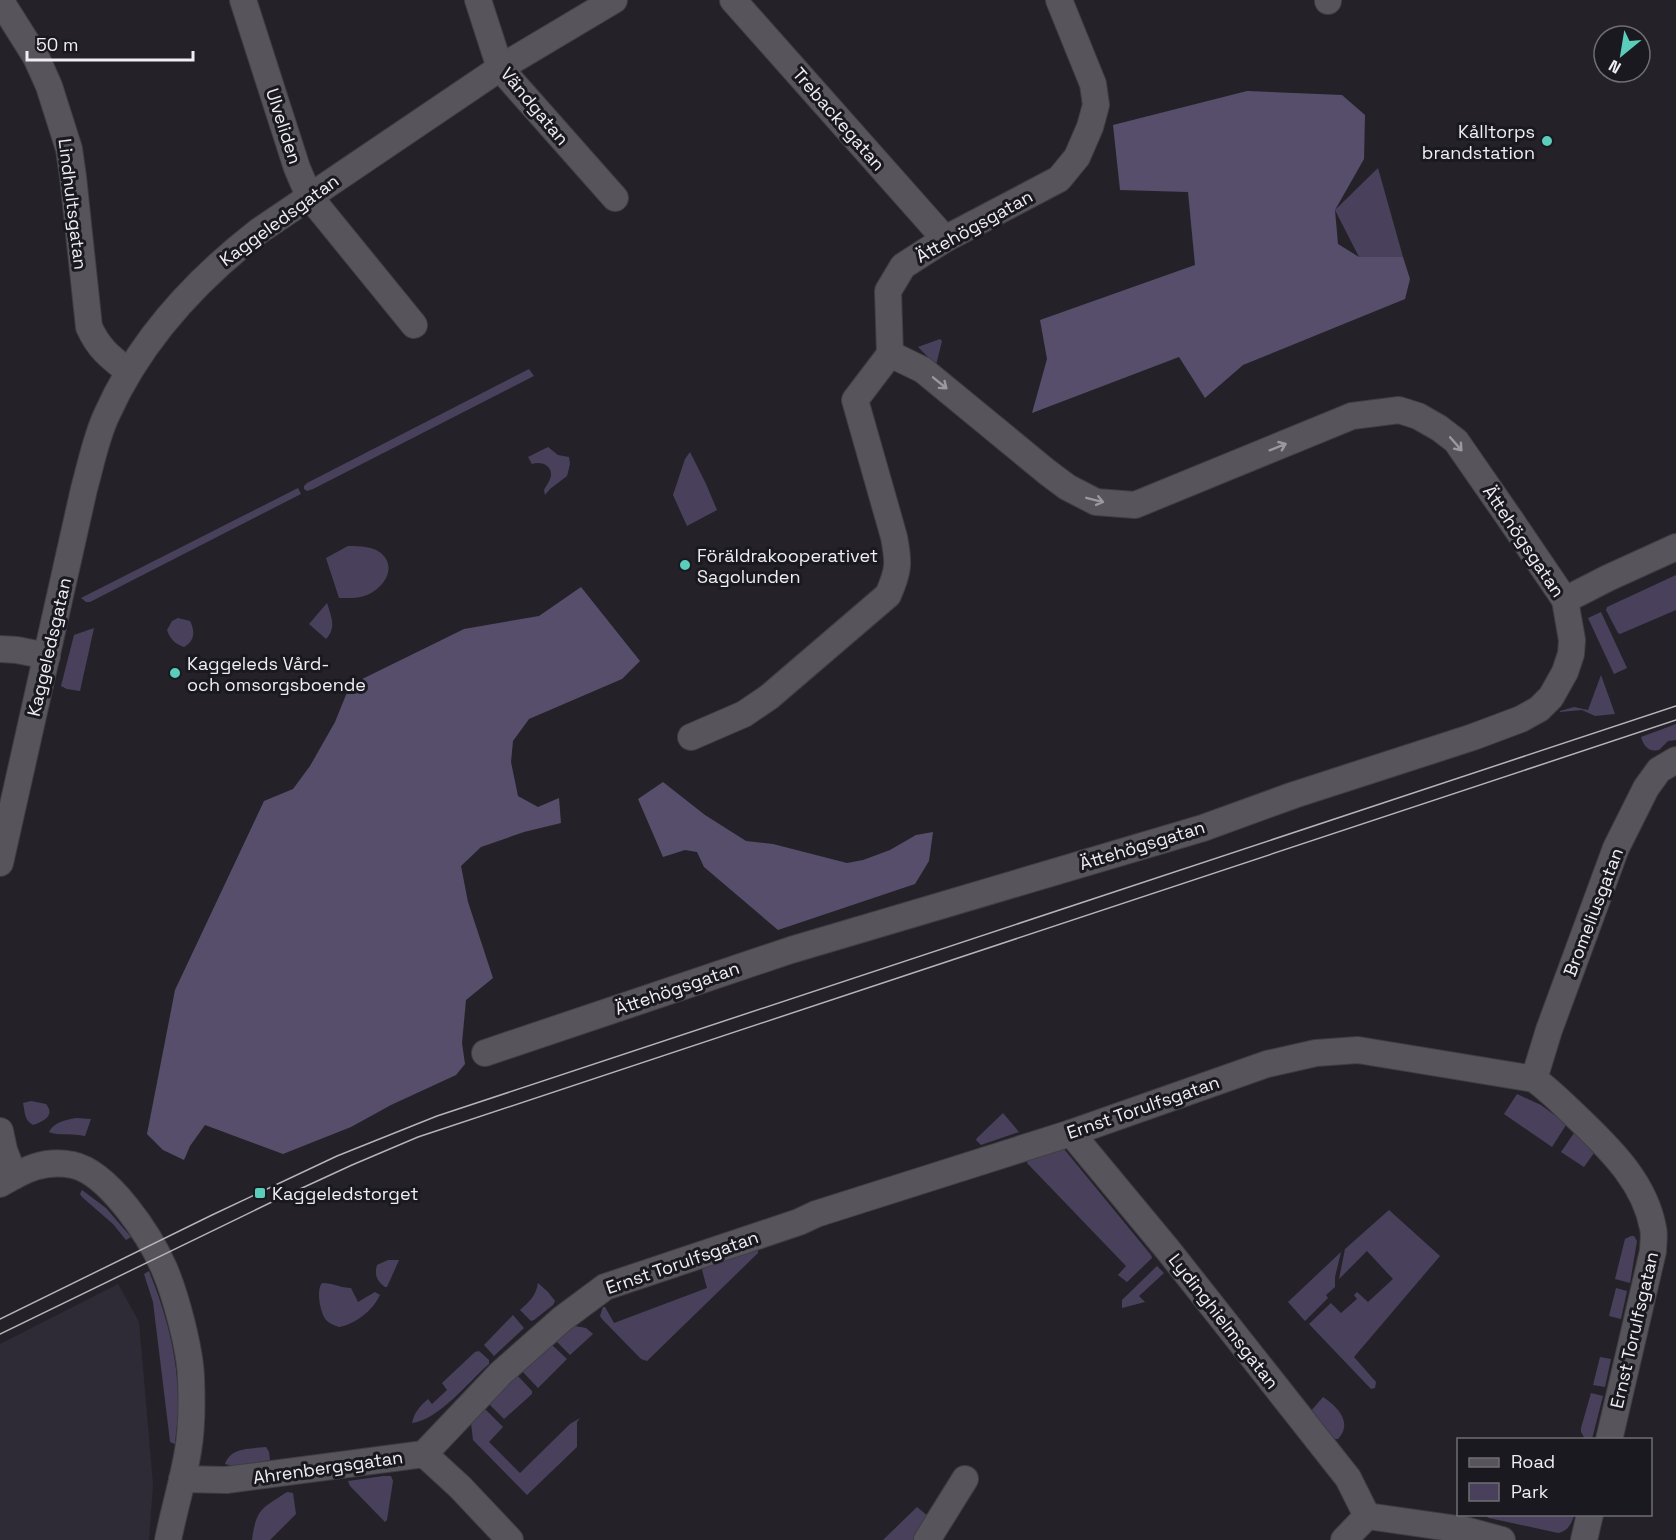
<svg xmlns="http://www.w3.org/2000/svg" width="1676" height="1540" font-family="'Space Grotesk',sans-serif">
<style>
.built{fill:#2e2b37}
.green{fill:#49415c}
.forest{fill:#574e6c}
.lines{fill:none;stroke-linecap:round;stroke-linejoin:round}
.street-casing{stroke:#3f3e42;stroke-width:28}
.street{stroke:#57545c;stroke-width:26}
.tram{stroke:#b5b4b9;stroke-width:1.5}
.oneway{stroke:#9b99a0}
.poi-dot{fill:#5bcebb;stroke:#1a191f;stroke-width:2}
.labels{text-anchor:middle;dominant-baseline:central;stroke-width:6;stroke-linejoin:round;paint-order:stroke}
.street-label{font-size:18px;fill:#efeef2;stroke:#1a191f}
.poi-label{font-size:18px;fill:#efeef2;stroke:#1a191f;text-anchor:start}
</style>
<rect width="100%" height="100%" fill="#242228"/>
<!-- built -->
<path class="built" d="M118 1284 139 1322 153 1484 149 1540H0V1344Z"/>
<!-- green -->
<g class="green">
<path d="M1378 168 1403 257H1359L1335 210Z"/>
<path d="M940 339 942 341 936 365 918 347Z"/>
<path d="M529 369 534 376 313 489 307 491 304 489V486L307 483Z"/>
<path d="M548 447 558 455 569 457 570 464 567 476 550 489 545 495 544 490C546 486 550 481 551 476 552 465 541 461 532 464L528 457Z"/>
<path d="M690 452 706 484 717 510 687 526 673 495 685 459Z"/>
<path d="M298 488 301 494 90 602H86L81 598Z"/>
<path d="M348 546C359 546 375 546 383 555 397 570 382 589 367 595 358 599 348 598 339 598L326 558Z"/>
<path d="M1676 575V610L1620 634 1618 633 1606 610 1607 607Z"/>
<path d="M327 603C331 616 337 628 326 639L309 624Z"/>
<path d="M1601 612 1627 668 1614 674 1588 618Z"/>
<path d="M178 618 190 621C195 631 195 641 184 647 175 644 170 639 167 630L172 621Z"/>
<path d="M94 628 80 691 67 689 61 686 74 635Z"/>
<path d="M1601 675 1615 714 1595 716 1582 710 1560 712V711L1574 707 1588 710Z"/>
<path d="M1676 724V740L1668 741 1659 750C1648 752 1644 746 1641 737Z"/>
<path d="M1517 1094 1541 1105 1564 1122 1566 1125 1552 1147 1504 1114Z"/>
<path d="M31 1101 46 1104C55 1115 45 1121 33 1125 24 1120 25 1112 23 1103Z"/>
<path d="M1003 1113 1019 1132 981 1145 976 1140 977 1138Z"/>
<path d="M76 1118 91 1119 85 1136C73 1133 59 1136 49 1132 54 1122 65 1120 76 1118Z"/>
<path d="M1574 1133 1594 1153 1584 1167 1561 1152Z"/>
<path d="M1064 1149 1151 1255 1152 1258 1127 1282 1118 1275 1126 1266 1027 1163 1028 1160Z"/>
<path d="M82 1190 106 1208 131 1237 126 1240 113 1224 82 1197 80 1194Z"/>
<path d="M1389 1210 1440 1256 1354 1357 1376 1382 1375 1388 1371 1389 1309 1324 1331 1303 1341 1313 1357 1299 1354 1295 1357 1292 1368 1302 1393 1279 1367 1251 1339 1279 1345 1249Z"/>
<path d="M1631 1236H1634L1637 1241 1630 1283 1615 1279 1625 1239Z"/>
<path d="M755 1250H758V1253L647 1361 641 1359 602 1319 600 1316 603 1307H605L614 1323 707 1288 702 1270 704 1268Z"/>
<path d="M1341 1252 1335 1277V1287L1326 1295 1328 1298 1305 1321 1288 1302Z"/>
<path d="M388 1260H399L387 1287H385C377 1281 374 1275 377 1265Z"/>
<path d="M1157 1266 1164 1273 1139 1296 1145 1302 1122 1308V1300Z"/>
<path d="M149 1271C166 1313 178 1356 178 1402 179 1416 176 1430 175 1444L170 1442 169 1433 153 1302 144 1274Z"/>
<path d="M322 1283C333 1283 341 1288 351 1288L358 1302 375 1292 380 1295C373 1310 356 1324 339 1327 334 1325 330 1324 326 1320 320 1312 316 1290 322 1283Z"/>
<path d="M538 1283 548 1292 555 1301 553 1305 534 1320 531 1321 520 1310C529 1302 536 1296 538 1283Z"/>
<path d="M1616 1288 1627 1291 1621 1319 1609 1316Z"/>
<path d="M513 1315 524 1328 494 1356 484 1345Z"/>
<path d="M575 1326 586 1328 593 1334 570 1355 555 1340 570 1327Z"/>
<path d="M551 1344 567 1359 538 1388 522 1371Z"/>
<path d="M479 1351 489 1360V1364C468 1382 439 1420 412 1423 414 1413 420 1406 428 1399L432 1404 447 1390 442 1383 475 1352Z"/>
<path d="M1600 1357 1611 1359 1605 1387 1593 1385Z"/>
<path d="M517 1375 532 1391V1394L504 1419 489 1404Z"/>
<path d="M1591 1393 1603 1396 1592 1439H1585L1581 1432V1428Z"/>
<path d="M1323 1397C1338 1407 1353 1423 1338 1439H1333L1311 1411Z"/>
<path d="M483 1409 486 1410 503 1427 489 1442 520 1473 570 1424 580 1418 577 1422V1447L527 1495 473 1440 471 1423Z"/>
<path d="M266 1447 269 1452 270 1460 234 1466 225 1464C231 1447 250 1449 266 1447Z"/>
<path d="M383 1476H391L393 1481 387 1520 385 1522 350 1486 348 1481Z"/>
<path d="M287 1492 293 1493 296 1514 270 1540H252C256 1508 263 1508 287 1492Z"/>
<path d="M917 1507 928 1516 915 1540H883Z"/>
<path d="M1484 1515H1574C1572 1523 1568 1531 1558 1533L1489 1518Z"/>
</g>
<!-- forest -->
<g class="forest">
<path d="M1247 91 1342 95 1365 115 1364 159 1335 210 1338 244 1359 257H1403L1410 279 1405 299 1243 365 1205 398 1179 357 1032 413 1047 359 1040 320 1195 265 1188 192 1120 190 1113 125Z"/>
<path d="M581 587 640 661 622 679 529 719 513 741 511 762 518 796 538 807 559 798 561 823 524 832 481 847 461 866 468 902 493 978 466 1000 462 1043 465 1064 456 1075 391 1105 351 1127 283 1154 205 1125 190 1146 184 1160 163 1150 147 1134 175 990 264 801 293 789 310 766 335 722 350 685 464 629 539 616Z"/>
<path d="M663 782 705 815 746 841 773 844 847 863 863 860 890 850 916 835 933 832 929 861 915 884 778 930 704 867 697 852 685 850 663 857 638 799Z"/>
</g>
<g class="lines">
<!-- street casing -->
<g class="street-casing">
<g id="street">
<path d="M0 0 36 57 49 86 69 149 73 177 89 327C99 349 110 357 128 371"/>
<path d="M243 0 297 168 309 196 414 325"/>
<path d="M478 0 500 68 615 198"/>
<path d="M733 0 945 239"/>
<path d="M1328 0V1"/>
<path d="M890 354 888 291 903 266 945 239 1059 179 1077 157 1090 127 1096 105 1093 84 1059 0"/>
<path d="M1565 600 1608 578 1676 547"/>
<path d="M0 649 17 650 47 656"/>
<path d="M691 737 744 714 769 697 888 595C899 570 899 563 894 537L855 400 890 354"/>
<path d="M0 863 84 489C91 464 96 437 107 414 140 340 196 280 259 231L500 68 614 0"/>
<path d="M485 1053 791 950 1203 828 1294 795 1473 737 1521 719 1539 709 1551 697 1565 672 1571 654 1572 640 1565 600 1508 516 1456 441 1439 428 1418 416 1399 410 1352 416 1135 505 1096 502 1067 487 1047 472 923 370 890 354"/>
<path d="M1534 1079 1549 1030 1616 848 1646 788 1659 770 1676 760"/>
<path d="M0 1131 4 1150 14 1176"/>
<path d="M1071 1133 1168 1250 1348 1478 1367 1516"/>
<path d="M0 1184C24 1170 44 1159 73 1165 109 1173 150 1236 164 1268 176 1296 190 1349 191 1378 192 1402 192 1428 188 1451 183 1481 174 1510 168 1540"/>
<path d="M424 1454 501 1373 562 1319 605 1287 799 1222 816 1214 1071 1133 1267 1064 1316 1053 1358 1050 1534 1079C1552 1092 1566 1107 1582 1122 1613 1152 1645 1184 1653 1228 1655 1235 1653 1244 1653 1251L1609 1440"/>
<path d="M182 1479 226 1480 424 1454 460 1487 510 1540"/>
<path d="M927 1540 965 1479"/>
<path d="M1344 1540 1367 1516 1465 1530 1502 1540"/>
<path d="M1584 1540 1590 1514"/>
</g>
</g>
<!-- street -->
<use href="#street" class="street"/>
<!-- tram -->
<g class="tram">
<path d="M0 1319 212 1215 337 1156 437 1116 1676 706"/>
<path d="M0 1334 276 1200 352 1165 418 1137 1676 720"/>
</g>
</g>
<!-- one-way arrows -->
<defs><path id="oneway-shaft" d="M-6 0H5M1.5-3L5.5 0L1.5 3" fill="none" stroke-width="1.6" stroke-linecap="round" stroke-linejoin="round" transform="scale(1.5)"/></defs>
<g class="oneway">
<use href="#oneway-shaft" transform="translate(940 383) rotate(39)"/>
<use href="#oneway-shaft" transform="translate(1456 444) rotate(49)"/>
<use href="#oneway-shaft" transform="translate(1278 447) rotate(-22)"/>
<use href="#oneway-shaft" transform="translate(1095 500) rotate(14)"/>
</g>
<!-- markers -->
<g class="poi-dot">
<circle cx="1547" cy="141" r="6"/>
<circle cx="685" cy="565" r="6"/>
<circle cx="175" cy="673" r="6"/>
<rect x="254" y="1187" width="12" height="12" rx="3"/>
</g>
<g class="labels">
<!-- street labels -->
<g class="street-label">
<text transform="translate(535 106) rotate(50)">Vändgatan</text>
<text transform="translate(839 119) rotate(49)">Trebackegatan</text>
<text transform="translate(284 126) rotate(72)">Ulveliden</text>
<text transform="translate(73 204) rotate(83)">Lindhultsgatan</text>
<text transform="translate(279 220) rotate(-36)">Kaggeledsgatan</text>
<text transform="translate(974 226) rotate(-29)">Ättehögsgatan</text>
<text transform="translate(1524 541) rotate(56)">Ättehögsgatan</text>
<text transform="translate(49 647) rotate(-77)">Kaggeledsgatan</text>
<text transform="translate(1142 845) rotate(-17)">Ättehögsgatan</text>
<text transform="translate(1593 912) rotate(-69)">Bromeliusgatan</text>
<text transform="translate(677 988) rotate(-19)">Ättehögsgatan</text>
<text transform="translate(1143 1107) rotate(-19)">Ernst Torulfsgatan</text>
<text transform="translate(682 1262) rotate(-19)">Ernst Torulfsgatan</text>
<text transform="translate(1224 1321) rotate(52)">Lydinghielmsgatan</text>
<text transform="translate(1634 1330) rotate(-77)">Ernst Torulfsgatan</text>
<text transform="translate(328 1467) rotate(-8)">Ahrenbergsgatan</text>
</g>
<!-- poi labels -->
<g class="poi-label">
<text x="1535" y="131" text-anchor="end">Kålltorps<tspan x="1535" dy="21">brandstation</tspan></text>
<text x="697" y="555">Föräldrakooperativet<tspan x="697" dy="21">Sagolunden</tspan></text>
<text x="187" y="663">Kaggeleds Vård-<tspan x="187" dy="21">och omsorgsboende</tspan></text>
<text x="272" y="1193">Kaggeledstorget</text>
</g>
</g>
<!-- legend -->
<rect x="1457" y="1438" width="195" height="78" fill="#1a191f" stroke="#6f6e73" stroke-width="1.5"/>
<rect x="1469" y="1458" width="30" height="9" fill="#57545c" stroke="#6f6e73" stroke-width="1.5"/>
<text x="1511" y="1468" font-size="18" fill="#efeef2">Road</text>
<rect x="1469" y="1483" width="30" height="18" fill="#49415c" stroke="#6f6e73" stroke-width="1.5"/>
<text x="1511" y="1498" font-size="18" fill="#efeef2">Park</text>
<!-- north arrow -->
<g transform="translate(1622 54) rotate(210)"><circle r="28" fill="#1a191f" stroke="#6f6e73" stroke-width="1.5"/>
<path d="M0-4.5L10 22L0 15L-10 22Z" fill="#5bcebb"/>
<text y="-9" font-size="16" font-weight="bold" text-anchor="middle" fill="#efeef2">N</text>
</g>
<!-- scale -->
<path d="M27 51v9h166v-9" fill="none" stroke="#efeef2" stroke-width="3"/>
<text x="36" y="51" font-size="18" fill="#efeef2" stroke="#1a191f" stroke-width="4.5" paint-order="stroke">50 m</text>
</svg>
